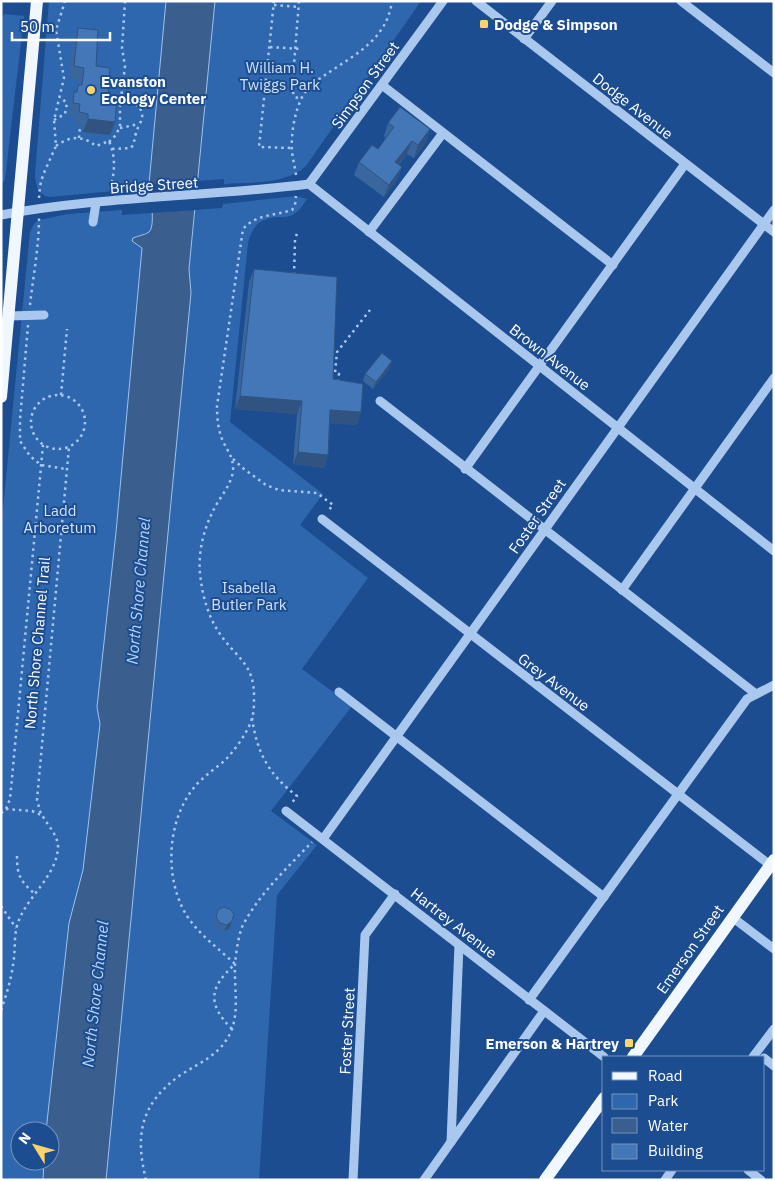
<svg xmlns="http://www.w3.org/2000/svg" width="775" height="1181" font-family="'IBM Plex Sans',sans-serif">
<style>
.green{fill:#2f67ae}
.water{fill:#3a5e8e;stroke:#9ec3f0}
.pier{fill:#1c4d90}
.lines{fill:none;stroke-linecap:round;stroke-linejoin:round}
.path{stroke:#aac8ee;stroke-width:2.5;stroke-dasharray:2.5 4;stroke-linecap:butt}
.minor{stroke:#aac8ee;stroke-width:9}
.major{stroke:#f1f7ff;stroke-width:12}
.wall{fill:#3a669e}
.shaded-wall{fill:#305381}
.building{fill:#4477b8;stroke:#305381}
.poi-dot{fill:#fed468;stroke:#1c4d90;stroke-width:2}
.labels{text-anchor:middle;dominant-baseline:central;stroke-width:4;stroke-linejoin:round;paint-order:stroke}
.poi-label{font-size:15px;font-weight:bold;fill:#fff;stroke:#1c4d90;text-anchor:start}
.park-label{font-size:15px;fill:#d0e3fa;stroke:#1c4d90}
.street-label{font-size:15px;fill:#fff;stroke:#1c4d90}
.water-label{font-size:16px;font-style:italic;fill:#b7d3f5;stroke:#1c4d90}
</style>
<rect width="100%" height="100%" fill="#1c4d90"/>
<!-- green -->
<g class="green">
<path d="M49 1H166L149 184 124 186V190L50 197C37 195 36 185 35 174Z"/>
<path d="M215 1H421L306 166C285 185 250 182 224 184V179L197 181Z"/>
<path d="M4 14 24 16 5 179 1 187V20Z"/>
<path d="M296 196 307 199C303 205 298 213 290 216 287 217 282 217 278 217 259 219 253 225 248 243L230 422 323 494 300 525 368 578 302 669 352 706 271 811 317 845 277 895 259 1180H106L191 293 189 269 195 210 222 208 223 204Z"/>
<path d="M122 210V215L152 213V228L149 232 138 236 133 241 142 248 116 532 97 707 100 724 83 870 69 923 46 1131H20V1161H44L43 1180H1V529L30 232 34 224 39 220 68 214Z"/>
</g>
<!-- water -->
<path class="water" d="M166 1H215L189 269 191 293 106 1180H43L44 1161H50V1131H46L69 923 83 870 100 724 97 707 116 532 142 248 132 241 133 238C137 236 145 235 149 232 156 226 150 193 149 184Z"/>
<!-- pier -->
<path class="pier" d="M200 181 197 210 150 213 146 184Z"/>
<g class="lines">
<!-- path -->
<g class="path">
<path d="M274 1 259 147 292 148"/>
<path d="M299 1 292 90 295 97 301 99"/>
<path d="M274 5 298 7"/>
<path d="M270 47 301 49"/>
<path d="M54 120 65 114 67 103 61 98"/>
<path d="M120 128 139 124"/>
<path d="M79 138 80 126"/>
<path d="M109 142 116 135 120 126V107L125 66 122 48 125 1"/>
<path d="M56 146C70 136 82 135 96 146L109 141C116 157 115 172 110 189"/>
<path d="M112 149 131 148C135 143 134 139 136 133 137 128 141 123 142 118 144 106 131 101 121 100"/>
<path d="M296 175C295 167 293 160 292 152 291 139 293 123 297 110 299 104 302 95 307 90 312 83 321 78 328 73 356 54 387 39 392 1"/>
<path d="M39 198 40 186 43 175 56 146 54 120 64 78 56 30 65 1"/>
<path d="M294 275 295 240 298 230"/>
<path d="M30 305C33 277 39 247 39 218"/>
<path d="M28 325 20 420V441L30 456 41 465 66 469"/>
<path d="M338 382 339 374 335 373 337 352 370 310"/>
<circle cx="58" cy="422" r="27"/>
<path d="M61 395 67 329"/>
<path d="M233 459 244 469 266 485 279 490 317 493 333 505 328 511"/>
<path d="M252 718C257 753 269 775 297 796L291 804"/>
<path d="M6 809 32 811 41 815"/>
<path d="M1 813 6 809 10 799 43 445"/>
<path d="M17 856C17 875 20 881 35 894"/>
<path d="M1 906 16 928"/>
<path d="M1 1010C6 996 11 980 13 965 16 950 13 934 19 920 29 895 55 877 58 849 59 836 48 826 42 815 39 811 39 805 37 800L69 447"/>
<path d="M232 1029C206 1003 210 987 235 964 218 948 194 931 183 909 164 871 168 816 197 784 205 776 214 769 223 762 233 753 249 731 252 718 254 712 254 705 254 699 255 662 235 658 218 631 209 617 203 598 201 581 197 558 202 533 213 511 219 498 231 486 233 471 234 457 227 451 222 439 218 429 217 417 217 406L243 229C256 214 274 216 292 210L295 205 296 196"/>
<path d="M146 1180C135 1135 140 1105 179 1076 200 1062 222 1055 232 1029 239 1009 234 986 235 965 236 953 238 938 242 927 258 895 287 868 312 842"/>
</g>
<!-- minor -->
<g class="minor">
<path d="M476 1 774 232"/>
<path d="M681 1 774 73"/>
<path d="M524 39 552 1"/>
<path d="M382 85 613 265"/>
<path d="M309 184 774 551"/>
<path d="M309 184 443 1"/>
<path d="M1 215C103 196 207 197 309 184"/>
<path d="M93 222 96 203"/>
<path d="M369 232 443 133"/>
<path d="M9 316 44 315"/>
<path d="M380 401 756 694"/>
<path d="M465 469 685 164"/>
<path d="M322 519 770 865"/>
<path d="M622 590 774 378"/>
<path d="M339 692 604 897"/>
<path d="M286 811 604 1057"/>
<path d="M323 839 774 210"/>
<path d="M732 917 774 949"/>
<path d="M529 1000 747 699 774 685"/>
<path d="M753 1057 774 1029"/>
<path d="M764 1058 774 1066"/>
<path d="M451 1142 459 945"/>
<path d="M748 1170 761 1180"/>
<path d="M353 1180 365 935 395 894"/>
<path d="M424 1180 544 1011"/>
<path d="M665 1180 672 1170"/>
</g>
<!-- major -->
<g class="major">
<path d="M1 397 37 1"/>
<path d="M633 1057 774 860"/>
<path d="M545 1180 604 1098"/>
</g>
</g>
<!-- wall -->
<g class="wall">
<path d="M78 28 96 66 108 95 115 122 110 135 83 132 84 127 75 125V117L68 116 70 105 74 92H76L78 85 79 81 69 79 73 41Z"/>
<path d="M388 123 430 129 426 142 414 158 407 154 399 165 402 167 397 180 384 197 354 175 359 162 378 149 386 138 384 136Z"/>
<path d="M254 269 333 379 361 412 357 425 330 423 328 455 324 468 293 464 297 414 235 409 249 282Z"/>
<path d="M390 368 373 389 363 381 365 374Z"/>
<path d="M218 910 232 921 230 928 224 931 217 930 213 924Z"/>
</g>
<!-- shaded-wall -->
<g class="shaded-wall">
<path d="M88 119 115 122 110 135 83 132Z"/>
<path d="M430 129 426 142 414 158 418 145Z"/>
<path d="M412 141 407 154 390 175 395 162Z"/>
<path d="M402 167 397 180 384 197 389 185Z"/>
<path d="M392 361 390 368 373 389 376 382Z"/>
<path d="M240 396 302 401 297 414 235 409Z"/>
<path d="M330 410 361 412 357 425 326 423Z"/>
<path d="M298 452 328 455 324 468 293 464Z"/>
<path d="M232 921 230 928 224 931 227 925Z"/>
</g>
<!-- building -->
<g class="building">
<path d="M78 28 98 30 96 66 110 68 108 95 117 96 115 122 88 119V114L79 112 80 104 73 103 74 92H77L78 85H82L84 68 74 66Z"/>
<path d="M400 107 430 129 418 145 412 141 395 162 402 167 389 185 359 162 372 145 378 149 394 127 388 123Z"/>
<path d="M254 269 337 277 333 379 363 384 361 412 330 410 328 455 298 452 302 401 240 396Z"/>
<path d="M382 353 392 361 376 382 365 374Z"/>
<path d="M223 907 230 909 234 914 232 921 227 925 220 923 216 917 218 910Z"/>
</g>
<!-- markers -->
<g class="poi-dot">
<rect x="479" y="19" width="10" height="10" rx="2.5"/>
<circle cx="91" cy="90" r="5"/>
<rect x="624" y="1038" width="10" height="10" rx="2.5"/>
</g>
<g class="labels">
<!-- poi labels -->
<g class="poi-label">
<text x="494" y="24">Dodge &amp; Simpson</text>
<text x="101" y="81">Evanston<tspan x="101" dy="17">Ecology Center</tspan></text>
<text x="619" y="1043" text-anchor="end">Emerson &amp; Hartrey</text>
</g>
<!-- park labels -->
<g class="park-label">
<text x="280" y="67">William H.<tspan x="280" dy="17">Twiggs Park</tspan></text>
<text x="60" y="510">Ladd<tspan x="60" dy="17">Arboretum</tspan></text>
<text x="249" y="587">Isabella<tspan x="249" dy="17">Butler Park</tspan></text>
</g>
<!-- street labels -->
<g class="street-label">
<text transform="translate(365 85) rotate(-54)">Simpson Street</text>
<text transform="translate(633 106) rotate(38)">Dodge Avenue</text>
<text transform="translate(154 185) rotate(-4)">Bridge Street</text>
<text transform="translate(550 357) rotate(38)">Brown Avenue</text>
<text transform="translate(537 516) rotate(-55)">Foster Street</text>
<text transform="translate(37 643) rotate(-85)">North Shore Channel Trail</text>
<text transform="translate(554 682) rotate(37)">Grey Avenue</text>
<text transform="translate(454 923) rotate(38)">Hartrey Avenue</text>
<text transform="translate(690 949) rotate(-55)">Emerson Street</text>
<text transform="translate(347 1031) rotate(-87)">Foster Street</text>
</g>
<!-- water labels -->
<g class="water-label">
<text transform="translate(138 591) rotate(-85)">North Shore Channel</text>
<text transform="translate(95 994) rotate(-84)">North Shore Channel</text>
</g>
</g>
<!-- border -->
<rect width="775" height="1181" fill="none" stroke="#ffffff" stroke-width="5"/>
<!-- legend -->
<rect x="602" y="1056" width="162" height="115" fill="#1c4d90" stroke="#7794bc"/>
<rect x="612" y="1072" width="25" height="8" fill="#f1f7ff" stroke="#7794bc"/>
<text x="648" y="1081" font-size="15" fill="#ffffff">Road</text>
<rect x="612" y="1094" width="25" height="15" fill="#2f67ae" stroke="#7794bc"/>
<text x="648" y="1106" font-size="15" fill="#ffffff">Park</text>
<rect x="612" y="1118" width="25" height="15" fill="#3a5e8e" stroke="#7794bc"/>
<text x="648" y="1131" font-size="15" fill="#ffffff">Water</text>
<rect x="612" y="1144" width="25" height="15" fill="#4477b8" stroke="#7794bc"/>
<text x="648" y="1156" font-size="15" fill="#ffffff">Building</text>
<!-- north arrow -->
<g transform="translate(35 1146) rotate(307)"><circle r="24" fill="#1c4d90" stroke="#7794bc"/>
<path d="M0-4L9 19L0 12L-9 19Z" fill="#fed468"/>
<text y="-8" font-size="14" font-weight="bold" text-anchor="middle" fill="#ffffff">N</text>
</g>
<!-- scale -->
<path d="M12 32v8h98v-8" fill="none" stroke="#ffffff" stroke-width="2.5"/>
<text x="20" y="32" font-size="15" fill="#ffffff" stroke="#1c4d90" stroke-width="4" paint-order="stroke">50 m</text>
</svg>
